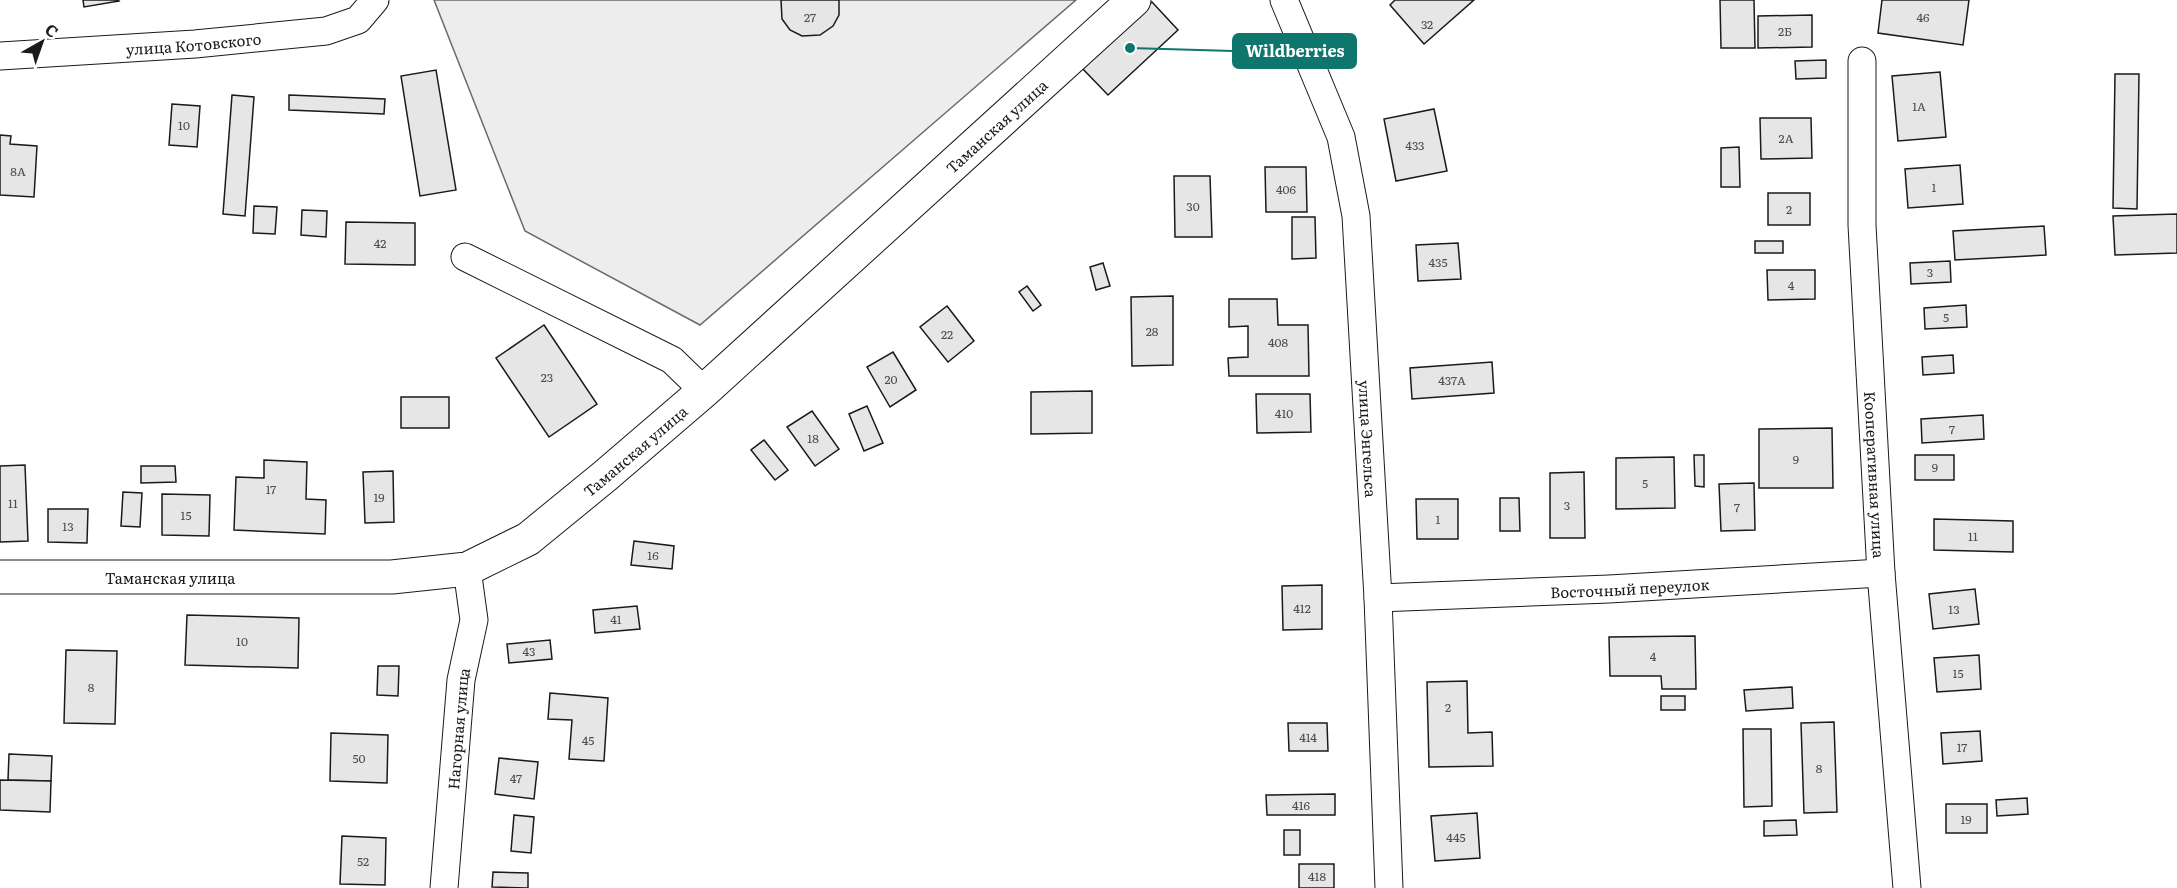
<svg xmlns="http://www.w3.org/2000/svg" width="2177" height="888" font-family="Literata,serif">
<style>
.built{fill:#ededed;stroke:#6a6a6a;stroke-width:1.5}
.building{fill:#e6e6e6;stroke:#1a1a1a;stroke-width:1.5}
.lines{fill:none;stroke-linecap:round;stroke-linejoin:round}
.street-casing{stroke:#1a1a1a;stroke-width:29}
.secondary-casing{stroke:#1a1a1a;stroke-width:35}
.street{stroke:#fff;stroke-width:27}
.secondary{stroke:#fff;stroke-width:33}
.labels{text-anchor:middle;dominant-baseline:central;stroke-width:4.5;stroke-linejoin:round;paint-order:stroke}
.number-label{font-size:12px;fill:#4d4d4d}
.street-label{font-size:15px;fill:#1a1a1a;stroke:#fff}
.leader{fill:none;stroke:#0f766e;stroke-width:2}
.callout-dot{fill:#0f766e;stroke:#fff;stroke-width:2}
.callout{fill:#0f766e;stroke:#0f766e;stroke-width:2}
.callout-label{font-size:16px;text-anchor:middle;font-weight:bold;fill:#fff}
</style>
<rect width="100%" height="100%" fill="#fff"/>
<!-- built -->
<path class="built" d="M434 0H1076L700 325 525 231Z"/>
<!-- building -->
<g class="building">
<path d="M83 0H118L119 1 84 7Z"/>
<path d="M781 0H839V15L833 26 820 35 802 36 790 30 782 19Z"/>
<path d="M1395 0H1474L1424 44 1390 5Z"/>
<path d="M1720 0H1754L1755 48H1721Z"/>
<path d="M1882 0H1969L1963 45 1878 33Z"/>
<path d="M1152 2 1178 30 1108 95 1081 67Z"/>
<path d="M1812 15V47L1758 48V16Z"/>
<path d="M1826 60V78L1796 79 1795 61Z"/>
<path d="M436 70 456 190 420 196 401 76Z"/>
<path d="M1940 72 1946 137 1898 141 1892 76Z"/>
<path d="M2115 74H2139L2137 209 2113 208Z"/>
<path d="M232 95 254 97 245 216 223 214Z"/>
<path d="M289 95 385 99 384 114 289 110Z"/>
<path d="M172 104 200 106 197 147 169 145Z"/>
<path d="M1434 109 1447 171 1396 181 1384 119Z"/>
<path d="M1760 118H1811L1812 158 1761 159Z"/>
<path d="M0 135 11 136 10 144 37 146 34 197 0 195Z"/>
<path d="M1739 147 1740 187H1721V148Z"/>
<path d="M1960 165 1963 204 1908 208 1905 169Z"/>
<path d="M1265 167H1306L1307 212H1266Z"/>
<path d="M1174 176H1210L1212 237H1175Z"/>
<rect x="1768" y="193" width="42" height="32"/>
<path d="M254 206 277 207 275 234 253 233Z"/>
<path d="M302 210 327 211 326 237 301 235Z"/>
<path d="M2177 214V253L2115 255 2113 216Z"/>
<path d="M1292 217H1315L1316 258 1292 259Z"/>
<path d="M346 222 415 223V265L345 264Z"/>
<path d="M2044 226 2046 255 1955 260 1953 231Z"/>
<rect x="1755" y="241" width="28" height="12"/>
<path d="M1458 243 1461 279 1418 281 1416 245Z"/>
<path d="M1950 261 1951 282 1911 284 1910 263Z"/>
<path d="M1103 263 1110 286 1096 290 1090 267Z"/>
<path d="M1767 270H1815V299L1768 300Z"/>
<path d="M1027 286 1041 305 1033 311 1019 292Z"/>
<path d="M1173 296V365L1132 366 1131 297Z"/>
<path d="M1229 299H1277L1278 325H1308L1309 376H1229L1228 358 1248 357V326L1229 327Z"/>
<path d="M1966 305 1967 327 1925 329 1924 308Z"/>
<path d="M947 306 974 341 948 362 920 327Z"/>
<path d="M544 325 597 404 549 437 496 358Z"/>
<path d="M893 352 916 390 890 407 867 367Z"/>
<path d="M1953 355 1954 373 1923 375 1922 357Z"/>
<path d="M1492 362 1494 393 1412 399 1410 368Z"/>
<path d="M1092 391V433L1031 434V392Z"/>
<path d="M1256 394H1310L1311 432 1257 433Z"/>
<rect x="401" y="397" width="48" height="31"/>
<path d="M867 406 883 443 864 451 849 414Z"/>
<path d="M812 411 839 449 815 466 787 427Z"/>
<path d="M1983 415 1984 439 1922 443 1921 419Z"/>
<path d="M1832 428 1833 488H1759V429Z"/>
<path d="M764 440 788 470 775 480 751 450Z"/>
<path d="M1694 455H1704V487L1695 486Z"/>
<rect x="1915" y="455" width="39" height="25"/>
<path d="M1674 457 1675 508 1616 509V458Z"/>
<path d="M264 460 307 462 306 499 326 500 325 534 234 530 236 477 264 478Z"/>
<path d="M25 465 28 541 0 542V466Z"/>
<path d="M141 466H175L176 482 141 483Z"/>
<path d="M393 471 394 522 365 523 363 472Z"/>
<path d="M1584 472 1585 538H1550V473Z"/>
<path d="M1754 483 1755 530 1721 531 1719 484Z"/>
<path d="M123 492 142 493 140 527 121 526Z"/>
<path d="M162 494 210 495 209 536 162 535Z"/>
<path d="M1500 498H1519L1520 531H1500Z"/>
<path d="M1416 499H1458V539H1417Z"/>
<path d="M48 509H88L87 543 48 542Z"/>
<path d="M1934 519 2013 521V552L1934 550Z"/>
<path d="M634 541 674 546 672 569 631 565Z"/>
<path d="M1322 585V629L1283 630 1282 586Z"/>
<path d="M1975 589 1979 624 1933 629 1929 594Z"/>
<path d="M637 606 640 629 595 633 593 610Z"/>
<path d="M187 615 299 618 298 668 185 665Z"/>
<path d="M1695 636 1696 689H1662L1661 676H1610L1609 637Z"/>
<path d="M550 640 552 659 509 663 507 644Z"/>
<path d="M66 650 117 651 115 724 64 723Z"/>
<path d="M1979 655 1981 689 1937 692 1934 658Z"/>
<path d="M378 666H399L398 696 377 695Z"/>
<path d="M1467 681 1468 733 1492 732 1493 766 1429 767 1427 682Z"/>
<path d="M1792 687 1793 708 1746 711 1744 690Z"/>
<path d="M550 693 608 698 604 761 569 759 572 720 548 719Z"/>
<rect x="1661" y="696" width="24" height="14"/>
<path d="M1834 722 1837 812 1804 813 1801 723Z"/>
<path d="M1288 723H1327L1328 751H1289Z"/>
<path d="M1743 729H1771L1772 806 1744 807Z"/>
<path d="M1980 731 1982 761 1943 764 1941 733Z"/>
<path d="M331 733 388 735 387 783 330 781Z"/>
<path d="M9 754 52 756 51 781 8 780Z"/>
<path d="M499 758 538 762 534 799 495 794Z"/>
<path d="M0 780 51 781 50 812 0 810Z"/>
<path d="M1335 794V815H1267L1266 795Z"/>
<path d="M2027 798 2028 814 1997 816 1996 800Z"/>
<rect x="1946" y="804" width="41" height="29"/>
<path d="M1477 813 1480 858 1435 861 1431 816Z"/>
<path d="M514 815 534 817 531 853 511 851Z"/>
<path d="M1796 820 1797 835 1764 836V821Z"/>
<rect x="1284" y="830" width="16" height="25"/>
<path d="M342 836 386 838 385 885 340 884Z"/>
<rect x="1299" y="864" width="35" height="24"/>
<path d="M493 872 528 873V888L492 887Z"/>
</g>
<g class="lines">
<!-- street casing -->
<g class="street-casing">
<g id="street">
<path id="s1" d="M1284 0 1341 137 1356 216 1378 598 1389 888"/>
<path id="s2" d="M0 56 195 44 326 31 358 20 375 0"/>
<path id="s3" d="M1862 61V225L1881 573 1907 888"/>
<path d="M465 257 672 360 704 391"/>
<path id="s4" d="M1378 598 1609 589 1881 573"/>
<path id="s5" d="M444 888 461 680 474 620 467 569"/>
</g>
</g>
<!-- secondary casing -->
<g class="secondary-casing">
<g id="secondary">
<path id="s6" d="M0 577H392L467 569 528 539 605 476 704 391 1134 0"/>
</g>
</g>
<!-- street -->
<use href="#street" class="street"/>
<!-- secondary -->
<use href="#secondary" class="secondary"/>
</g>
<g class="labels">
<!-- number labels -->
<g class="number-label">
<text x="810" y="17">27</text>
<text x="1923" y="17">46</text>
<text x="1427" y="24">32</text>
<text x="1785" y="31">2Б</text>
<text x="1919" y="106">1А</text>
<text x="184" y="125">10</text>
<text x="1786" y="138">2А</text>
<text x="1415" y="145">433</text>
<text x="18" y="171">8А</text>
<text x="1934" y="187">1</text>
<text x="1286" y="189">406</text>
<text x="1193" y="206">30</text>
<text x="1789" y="209">2</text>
<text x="380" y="243">42</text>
<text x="1438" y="262">435</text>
<text x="1930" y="272">3</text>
<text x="1791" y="285">4</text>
<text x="1946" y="317">5</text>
<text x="1152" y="331">28</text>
<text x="947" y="334">22</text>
<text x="1278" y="342">408</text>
<text x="547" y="377">23</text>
<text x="891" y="379">20</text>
<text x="1452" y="380">437А</text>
<text x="1284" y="413">410</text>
<text x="1952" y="429">7</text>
<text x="813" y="438">18</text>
<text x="1796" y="459">9</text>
<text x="1935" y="467">9</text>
<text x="1645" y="483">5</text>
<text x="271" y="489">17</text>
<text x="379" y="497">19</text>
<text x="13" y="503">11</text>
<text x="1567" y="505">3</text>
<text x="1737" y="507">7</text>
<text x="186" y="515">15</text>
<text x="1438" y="519">1</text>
<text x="68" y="526">13</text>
<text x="1973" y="536">11</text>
<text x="653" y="555">16</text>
<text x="1302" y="608">412</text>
<text x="1954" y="609">13</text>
<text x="616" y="619">41</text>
<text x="242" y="641">10</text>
<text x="529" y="651">43</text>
<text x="1653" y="656">4</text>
<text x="1958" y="673">15</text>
<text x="91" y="687">8</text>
<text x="1448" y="707">2</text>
<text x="1308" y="737">414</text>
<text x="588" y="740">45</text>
<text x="1962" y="747">17</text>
<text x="359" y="758">50</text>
<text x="1819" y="768">8</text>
<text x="516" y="778">47</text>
<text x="1301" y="805">416</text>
<text x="1966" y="819">19</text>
<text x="1456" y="837">445</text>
<text x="363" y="861">52</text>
<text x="1317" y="876">418</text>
</g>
<!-- street labels -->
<g class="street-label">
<text stroke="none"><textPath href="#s2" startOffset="194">улица Котовского</textPath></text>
<text stroke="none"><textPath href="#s6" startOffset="1160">Таманская улица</textPath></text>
<text stroke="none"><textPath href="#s1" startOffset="452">улица Энгельса</textPath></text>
<text stroke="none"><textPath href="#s6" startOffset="674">Таманская улица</textPath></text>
<text stroke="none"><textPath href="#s3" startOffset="414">Кооперативная улица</textPath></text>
<text stroke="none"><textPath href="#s6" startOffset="170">Таманская улица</textPath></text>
<text stroke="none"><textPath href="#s4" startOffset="252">Восточный переулок</textPath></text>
<text stroke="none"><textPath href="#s5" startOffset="160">Нагорная улица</textPath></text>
</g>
</g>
<!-- callouts -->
<path class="leader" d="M1130 48L1233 51"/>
<circle class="callout-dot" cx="1130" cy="48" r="6"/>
<rect class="callout" x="1233" y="34" width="123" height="34" rx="6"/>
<g class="callout-label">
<text x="1295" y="57">Wildberries</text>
</g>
<!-- north arrow -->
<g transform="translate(42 42) rotate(40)" stroke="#ffffff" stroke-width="4.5" paint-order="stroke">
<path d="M0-4.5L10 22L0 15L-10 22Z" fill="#1a1a1a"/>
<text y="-9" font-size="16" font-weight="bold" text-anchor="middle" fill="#1a1a1a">С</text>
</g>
</svg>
